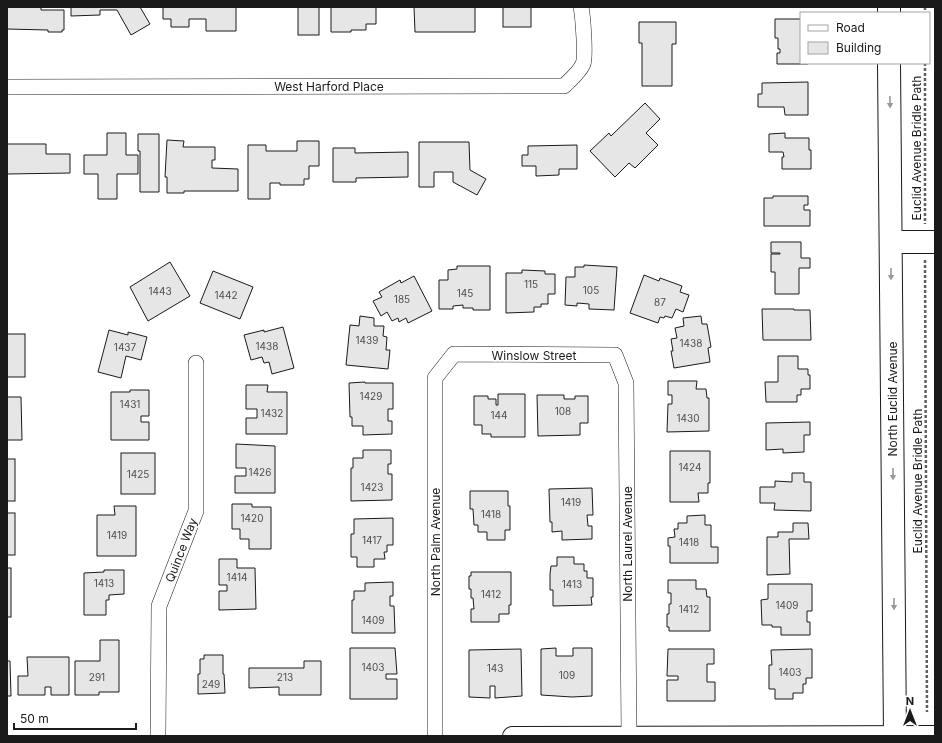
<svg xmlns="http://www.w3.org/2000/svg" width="942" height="743" font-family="Inter,sans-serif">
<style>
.building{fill:#e6e6e6;stroke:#1a1a1a}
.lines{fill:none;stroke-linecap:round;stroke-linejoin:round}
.minor-casing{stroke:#1a1a1a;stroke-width:16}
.tertiary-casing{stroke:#1a1a1a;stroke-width:20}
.primary-casing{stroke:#1a1a1a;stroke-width:24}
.path{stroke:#5f5f5f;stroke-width:2.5;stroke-dasharray:3 2;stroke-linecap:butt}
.minor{stroke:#fff;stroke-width:15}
.tertiary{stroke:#fff;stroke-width:18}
.primary{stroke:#fff;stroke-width:22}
.oneway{fill:#989898}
.labels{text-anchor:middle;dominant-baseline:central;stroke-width:3;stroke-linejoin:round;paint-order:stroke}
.number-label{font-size:10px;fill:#4d4d4d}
.street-label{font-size:12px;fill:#1a1a1a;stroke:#fff}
</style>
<rect width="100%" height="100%" fill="#fff"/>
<!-- building -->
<g class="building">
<path d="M7 7H41V10H64V30H62V32H48V30L7 29Z"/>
<path d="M71 7H140L150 24 131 35 117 10H100V15L71 16Z"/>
<path d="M163 7H236V31H206V19H189V27H171V19H163Z"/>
<rect x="298" y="7" width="21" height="28"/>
<path d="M331 7H376V24H366V30H351V32H331Z"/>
<path d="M414 7H475V32H415Z"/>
<rect x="503" y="7" width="28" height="20"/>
<path d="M775 19H801V63H808V64H777V53H780V49H778V38H775Z"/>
<path d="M639 22H676V44H672V86H642V43H639Z"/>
<path d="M808 82V115H785L784 107H758V94H762V83Z"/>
<path d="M645 103 660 119 646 133 658 145 635 168 629 163 615 177 590 151 609 133 611 136Z"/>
<path d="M107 133H126V155H138V174H117V199H98V174H84V155H107Z"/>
<path d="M785 133V138H809V150H811V169H782V157H784L783 152H769V134Z"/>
<path d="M138 134H159V192H140V151H138Z"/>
<path d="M167 140 184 141 183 147H215V160H212V168L238 169V191H184V193H167V177H165Z"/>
<path d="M297 141H319V166H309V179H304V185H280V183H270V199H248V145H266V151H297Z"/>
<path d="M419 142H469L470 170 486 179 477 195 453 182V172H434V187H419Z"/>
<path d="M7 144H46V154H70V173L7 174Z"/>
<path d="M577 145V169H559V175L536 176V166H522V155H528V146Z"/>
<path d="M333 148H355V153L408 152V177L356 178V182H333Z"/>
<path d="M773 196H808V205H804V210H810V226H764V198H773Z"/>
<path d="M771 242H801V258H810V268H799V294H775V272H771V254H780V253H771Z"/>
<path d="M170 262 190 296 148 321 130 287Z"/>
<path d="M584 265 617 267 614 310 589 309V304L577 303V306L565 305 566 277H575V267H584Z"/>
<path d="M457 266H490V310H473V308H463V305L453 306V309H439V280H448V270L457 269Z"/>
<path d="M522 270 545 271V274H555V294H548V304H541V307H534V312L506 313V273H522Z"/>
<path d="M213 271 253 287 240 319 200 303Z"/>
<path d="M644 275 659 281 660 278 682 286 680 292 689 295 683 312 676 309 672 318 665 316 664 318 660 317 658 323 630 313Z"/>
<path d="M414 276 432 311 408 323 406 318 399 322 398 318 392 321 387 312 381 316 373 301 382 297 379 292 400 280 401 283Z"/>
<path d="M762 309H794V310H810L811 340H763Z"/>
<path d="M360 316 374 318V326H384L383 336 387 337 386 350H390L388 369 346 365 350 325 359 326Z"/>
<path d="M701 316 702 324H707L711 347 708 348 710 362 674 368 671 351H673L671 339 677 338 675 328 684 326 683 318Z"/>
<path d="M283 327 294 368 272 374 269 362 264 363 262 357 251 360 244 335 264 330V332Z"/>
<path d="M109 330 128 335V332L147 337 141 360 126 356 121 378 98 372Z"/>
<rect x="7" y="334" width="18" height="43"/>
<path d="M778 356H798V369H808V375H810V389H801V395H797V402H766L765 382H778Z"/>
<path d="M668 381H697L696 389H706L707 398H709V431L667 432 668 404H672V395H668Z"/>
<path d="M365 382V383H393V409H388V421H392V434L363 435V426H352V417H350L349 383Z"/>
<path d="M246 385H268L267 392H287V434H246V418H257V409H246Z"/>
<path d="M130 390H149V416H141V422H149V440H111V392H130Z"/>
<path d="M498 394H525V437H491V434H482V425H474V396H488V399H496V405H498Z"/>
<path d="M537 395H564V399H575V396H588V423H580V435L538 436Z"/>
<path d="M7 397H21L22 440H7Z"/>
<path d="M810 422V435H804V452L783 453V449L766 450V423Z"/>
<path d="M236 444 275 446V493H235V476H246V468H236Z"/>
<path d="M363 450H391V464H388V474H392V500L351 501V468H353V458H363Z"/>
<path d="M670 451H710V483H708V493H698L699 502H670Z"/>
<rect x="121" y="453" width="34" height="41"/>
<rect x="7" y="459" width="8" height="42"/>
<path d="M792 473H804V482H811V511L774 510 775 503H760V487H775V481L792 482Z"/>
<path d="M592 488 593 515H587L588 526H592V539L562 540V531L552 532V522H550L549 489Z"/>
<path d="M470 491H508V506H510V530H505V540H487V532H478V525H474L473 509H470Z"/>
<path d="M232 504H252V507H271V549H249V539H240V529H232Z"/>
<path d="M114 506H136V556H97V515H115Z"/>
<rect x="7" y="513" width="8" height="42"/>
<path d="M705 515V525H711V547H718V563H670V546H668V538L675 537 674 529H678V523H687V516Z"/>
<path d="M393 518V545H387V552H384L385 559H374V567H357V557H351V534H354V519Z"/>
<path d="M793 523H808L809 539H789L790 574 767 575V537H778V532H793Z"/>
<path d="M557 557H574V564H584V571H587V578H593V597H591L592 605 553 606V590H550V574L551 566H557Z"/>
<path d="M219 559H237V568H255L256 609 219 610V591H227V585H219Z"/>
<rect x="7" y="568" width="4" height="49"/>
<path d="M104 570H124V594L109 595V600H106V615H84V573L104 572Z"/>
<path d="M471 572H511V605H509V614H499V622H471V609H474L473 598H471V589H469V576H471Z"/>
<path d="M668 580H696V589H706L707 597H710V631H669V627H667V614H669V604H671V593H668Z"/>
<path d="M393 582V596H390V606H394L395 633H352V600H354V591H365V583Z"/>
<path d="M768 584H812V611H807V622H810V635H781V627H772V625H762L761 600 768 599Z"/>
<path d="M100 640H119V692H99V695H75V661H100Z"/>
<path d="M350 648H395L397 674H386V679H397V699H350Z"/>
<path d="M556 648V656H573V648H592V696L572 697 541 695V649Z"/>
<path d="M521 649 522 696 495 698V686H490V698L469 697V650Z"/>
<path d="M668 649H714V664H707V682H715V701H667V680H678V676H667Z"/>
<path d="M812 649V678H806V684H803V693H793V699H775V689H769V665H772L771 650Z"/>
<path d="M204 655H223V674H224L225 693 198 694V674H200V659H204Z"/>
<path d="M27 657H69V695H51V687H45V695H18V676H28Z"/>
<path d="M7 661H10L11 696H7Z"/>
<path d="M304 661H321V695H279V687L249 688V668H304Z"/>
</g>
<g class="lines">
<!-- minor casing -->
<g class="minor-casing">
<g id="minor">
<path d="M7 87 564 86C571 79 579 73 583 64 586 57 583 17 581 7"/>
<path d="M158 736 159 606 196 511V363"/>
<path d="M435 736V378L454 354 615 355 626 383 629 735"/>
</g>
</g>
<!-- tertiary casing -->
<g class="tertiary-casing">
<path id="tertiary" d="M512 736 935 735"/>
</g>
<!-- primary casing -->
<g class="primary-casing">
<g id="primary">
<path d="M889 7V13"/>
<path d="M889 63 895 736"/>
<path d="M891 242H935"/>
</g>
</g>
<!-- path -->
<g class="path">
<path d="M925 7V13"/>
<path d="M925 63V224"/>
<path d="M925 260 927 712"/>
</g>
<!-- minor -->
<use href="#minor" class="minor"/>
<!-- tertiary -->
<use href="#tertiary" class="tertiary"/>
<!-- primary -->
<use href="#primary" class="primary"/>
</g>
<!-- one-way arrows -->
<defs><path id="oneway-solid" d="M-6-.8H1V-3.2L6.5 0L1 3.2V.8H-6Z"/></defs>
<g class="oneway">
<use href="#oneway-solid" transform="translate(890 102) rotate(89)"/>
<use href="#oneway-solid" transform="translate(891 274) rotate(90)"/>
<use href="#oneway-solid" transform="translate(893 474) rotate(90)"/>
<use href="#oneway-solid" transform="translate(894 604) rotate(90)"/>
</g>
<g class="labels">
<!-- number labels -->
<g class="number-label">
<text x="531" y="284">115</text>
<text x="591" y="290">105</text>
<text x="160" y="291">1443</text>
<text x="465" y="293">145</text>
<text x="226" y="295">1442</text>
<text x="402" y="299">185</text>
<text x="660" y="302">87</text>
<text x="367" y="340">1439</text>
<text x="691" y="343">1438</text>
<text x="267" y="346">1438</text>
<text x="125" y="347">1437</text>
<text x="371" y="396">1429</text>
<text x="130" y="404">1431</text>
<text x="563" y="411">108</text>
<text x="272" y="413">1432</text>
<text x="499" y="415">144</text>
<text x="688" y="418">1430</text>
<text x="690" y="467">1424</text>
<text x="260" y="472">1426</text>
<text x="138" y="474">1425</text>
<text x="372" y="487">1423</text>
<text x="571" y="502">1419</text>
<text x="491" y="514">1418</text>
<text x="252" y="518">1420</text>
<text x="117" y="535">1419</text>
<text x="372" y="540">1417</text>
<text x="689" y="542">1418</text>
<text x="237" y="577">1414</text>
<text x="104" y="583">1413</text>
<text x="572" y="584">1413</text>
<text x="491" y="594">1412</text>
<text x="787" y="605">1409</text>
<text x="689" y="609">1412</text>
<text x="373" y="620">1409</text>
<text x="373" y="667">1403</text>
<text x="495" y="668">143</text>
<text x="790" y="672">1403</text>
<text x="567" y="675">109</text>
<text x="97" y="677">291</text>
<text x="285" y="677">213</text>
<text x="211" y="684">249</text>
</g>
<!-- street labels -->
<g class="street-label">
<text x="329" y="86">West Harford Place</text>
<text transform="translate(916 148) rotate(-90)">Euclid Avenue Bridle Path</text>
<text x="534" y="355">Winslow Street</text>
<text transform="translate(892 399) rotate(-90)">North Euclid Avenue</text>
<text transform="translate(917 481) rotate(-90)">Euclid Avenue Bridle Path</text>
<text transform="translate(435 542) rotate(-90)">North Palm Avenue</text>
<text transform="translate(627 544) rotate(-90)">North Laurel Avenue</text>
<text transform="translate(181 550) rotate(-69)">Quince Way</text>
</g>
</g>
<!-- border -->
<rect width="942" height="743" fill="none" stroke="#1a1a1a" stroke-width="16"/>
<!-- legend -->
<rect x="800" y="12" width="130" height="52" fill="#ffffff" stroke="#a3a3a3"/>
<rect x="808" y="25" width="20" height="6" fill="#ffffff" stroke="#a3a3a3"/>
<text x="836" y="32" font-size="12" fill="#1a1a1a">Road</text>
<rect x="808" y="42" width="20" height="12" fill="#e6e6e6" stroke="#a3a3a3"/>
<text x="836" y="52" font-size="12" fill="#1a1a1a">Building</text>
<!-- north arrow -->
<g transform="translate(910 711)" stroke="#ffffff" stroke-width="3" paint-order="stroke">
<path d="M0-3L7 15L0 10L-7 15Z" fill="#1a1a1a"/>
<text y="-6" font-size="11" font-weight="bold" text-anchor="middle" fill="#1a1a1a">N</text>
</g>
<!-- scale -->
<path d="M14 723v6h122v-6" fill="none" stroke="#1a1a1a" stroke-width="2"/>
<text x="20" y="723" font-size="12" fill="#1a1a1a" stroke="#ffffff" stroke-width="3" paint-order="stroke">50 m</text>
</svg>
